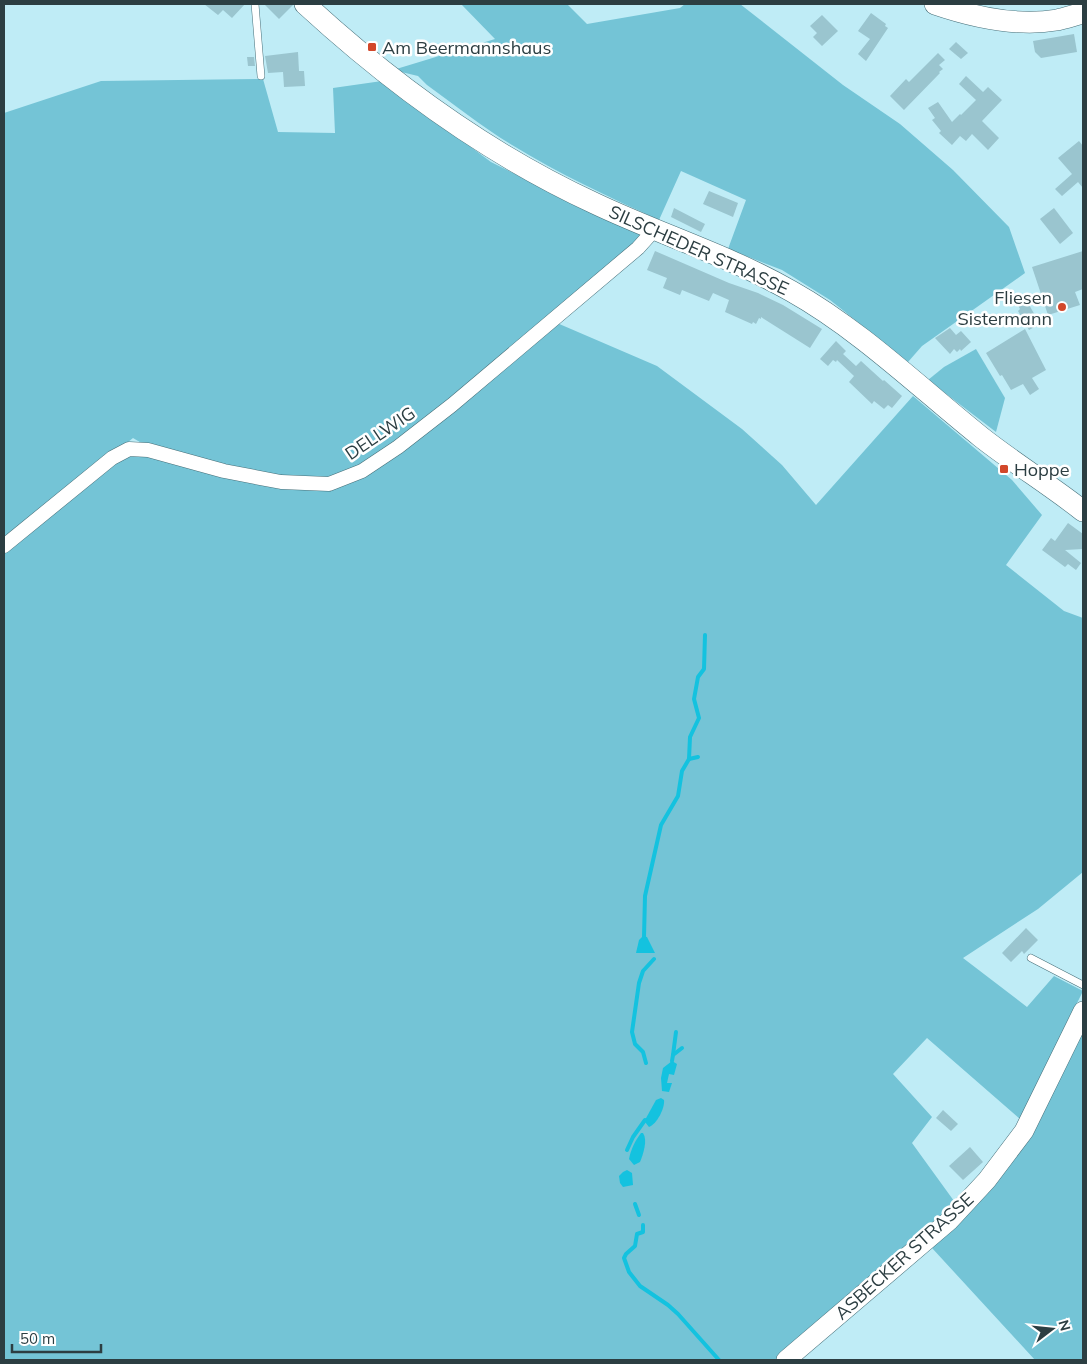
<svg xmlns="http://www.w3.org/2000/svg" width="1087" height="1364" font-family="Mulish,sans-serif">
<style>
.green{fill:#74c4d6}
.water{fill:#14c2df}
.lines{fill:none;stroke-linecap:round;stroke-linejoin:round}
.stream{stroke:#14c2df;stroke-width:4}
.building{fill:#9ac5cf}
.lane-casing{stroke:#466f79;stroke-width:8}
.street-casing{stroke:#466f79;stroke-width:15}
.secondary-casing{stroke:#466f79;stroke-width:20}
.primary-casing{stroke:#466f79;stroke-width:22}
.lane{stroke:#fff;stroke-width:7}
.street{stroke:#fff;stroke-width:14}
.secondary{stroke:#fff;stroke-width:19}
.primary{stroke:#fff;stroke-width:21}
.poi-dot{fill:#d2472a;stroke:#fff;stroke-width:2}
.labels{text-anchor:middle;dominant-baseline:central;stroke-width:5;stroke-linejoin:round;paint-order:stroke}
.poi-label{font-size:18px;fill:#2c3e42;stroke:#fff;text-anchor:start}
.street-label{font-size:18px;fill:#2c3e42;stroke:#fff}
</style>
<rect width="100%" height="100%" fill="#bfecf6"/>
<!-- green -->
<g class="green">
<path d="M461 4H567L587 24 680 8 685 4H740L843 85 900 124 953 170 1009 227 1025 273 922 346 908 362 830 300 782 270 728 249 746 200 681 171 659 220C609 197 559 174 512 145 482 127 455 105 427 85L418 76 393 70 495 39Z"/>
<path d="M263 79 278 132 335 133 333 88 382 81 491 162 572 203 641 233 642 237 557 323 657 366 742 429 782 465 816 505 913 396 1012 480 1042 515 1006 565 1064 611 1083 618V872L1038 909 963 958 1027 1007 1054 976 1083 991 1020 1119 927 1038 893 1074 932 1117 912 1143 954 1201 941 1216 780 1360H4V551L130 452 170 460 133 438 4 543V113L101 81Z"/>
<path d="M976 349 1005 398 996 432 928 380 944 367Z"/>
<path d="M1083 1029V1360H1035L932 1248 972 1209Z"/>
</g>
<!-- water -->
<g class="water">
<path d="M643 936 647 937 655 953H636L639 940Z"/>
<path d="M672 1061 677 1064 674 1075 669 1074 667 1083H672L669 1092 662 1091 661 1078 663 1068Z"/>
<path d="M661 1098 664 1100C665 1108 657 1124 649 1127L645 1122V1120L656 1100Z"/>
<path d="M641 1133H643C648 1140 643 1155 640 1162L634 1165 629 1159C631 1149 635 1141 641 1133Z"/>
<path d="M627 1170 632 1173 633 1185 623 1187 620 1183 619 1176 623 1172Z"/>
</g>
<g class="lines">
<!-- stream -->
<g class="stream">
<path d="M689 759 698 757"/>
<path d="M644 937 645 896 661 825 678 796 682 771 689 759 690 737 699 718 694 699 698 677 704 669 705 635"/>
<path d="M673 1055 676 1032"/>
<path d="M672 1061 673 1055 682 1048"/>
<path d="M646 1063 643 1052 635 1044 632 1032 639 983 643 971 654 959"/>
<path d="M627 1150 633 1137 645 1120"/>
<path d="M635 1204 639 1215"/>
<path d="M643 1225V1232L637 1234 635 1246 626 1254 624 1258 629 1272 640 1286 668 1305 678 1314 719 1360"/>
</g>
</g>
<!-- building -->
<g class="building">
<path d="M204 4H245L232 18 223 10 218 15Z"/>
<path d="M264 4H293V5L279 19Z"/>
<path d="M871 13 886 24 885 26 888 28 866 61 858 54 870 39 858 31Z"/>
<path d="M822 15 838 31 822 46 813 37 817 33 810 26Z"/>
<path d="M1074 34 1077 52 1041 58 1035 52 1033 41Z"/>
<path d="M956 42 968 53 961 59 949 49Z"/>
<path d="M298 52 299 71H304L305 86 284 87 283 72 268 73 265 56Z"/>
<path d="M938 53 945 60 939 65 943 69 939 72 940 73 904 110 890 96 906 79 909 82Z"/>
<path d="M247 57H254L255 66H248Z"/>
<path d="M966 76 983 92 988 87 1002 100 982 121 999 138 988 150 972 134 966 141 960 136 952 145 939 133 941 131 932 120 935 118 928 108 938 102 952 122 960 114 961 115 976 100 959 84Z"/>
<path d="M1079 141 1083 146V188L1078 182 1062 196 1055 189 1072 174 1058 158Z"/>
<path d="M709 191 738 203 733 217 703 204Z"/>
<path d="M674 208 705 224 701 232 671 217Z"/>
<path d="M1054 208 1073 233 1060 244 1040 219Z"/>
<path d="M655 251 729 283 758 293 783 305 822 329 810 348 761 317V319L759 318 756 324 753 322 752 324 725 312 729 300 713 293 709 301 682 290 680 295 663 288 667 278 647 270Z"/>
<path d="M1083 251V289L1075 292 1080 305 1048 315 1032 267Z"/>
<path d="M1024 296 1040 324 1029 330 1018 311 1020 309 1015 300Z"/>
<path d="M950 328 956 335 961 331 971 342 961 351 960 349 957 352 954 349 950 354 935 338Z"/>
<path d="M1025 329 1046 370 1032 378 1039 389 1030 395 1023 384 1011 390 1002 375 1000 376 986 353Z"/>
<path d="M836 341 846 351 843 354 856 366 861 361 883 381 884 380 902 396 892 408 888 405 884 409 874 401 872 404 849 382 854 376 837 360 836 362 833 360 828 366 820 359Z"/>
<path d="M1068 523 1083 534V549L1065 550 1081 563 1076 570 1068 564 1065 567 1042 550 1051 538 1055 541Z"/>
<path d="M1026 928 1038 940 1024 954 1022 951 1011 962 1002 953Z"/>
<path d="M943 1110 958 1124 951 1131 936 1118Z"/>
<path d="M970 1147 983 1162 963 1180 949 1166Z"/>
</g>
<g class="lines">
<!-- lane casing -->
<g class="lane-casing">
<g id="lane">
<path d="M255 4 261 76"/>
<path d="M1031 958 1083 985"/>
</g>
</g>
<!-- street casing -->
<g class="street-casing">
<path id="street" d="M4 546 112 458 129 449 148 450 224 471 281 482 329 484 362 471 398 447 452 405 638 248 655 229"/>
</g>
<!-- secondary casing -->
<g class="secondary-casing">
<path id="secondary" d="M786 1360 949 1221 987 1180 1024 1131 1083 1011"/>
</g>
<!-- primary casing -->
<g class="primary-casing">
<g id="primary">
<path d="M305 4C392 84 486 153 594 203 659 234 728 255 791 291 859 329 920 388 981 437 1014 463 1050 485 1083 511"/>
<path d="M935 4C973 17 1016 27 1057 20 1066 18 1075 15 1083 13"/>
</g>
</g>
<!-- lane -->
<use href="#lane" class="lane"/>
<!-- street -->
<use href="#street" class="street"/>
<!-- secondary -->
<use href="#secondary" class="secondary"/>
<!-- primary -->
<use href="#primary" class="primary"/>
</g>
<!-- markers -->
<g class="poi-dot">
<rect x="367" y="42" width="10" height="10" rx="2.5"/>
<circle cx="1062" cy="307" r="5"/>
<rect x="999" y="464" width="10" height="10" rx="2.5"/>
</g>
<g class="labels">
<!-- poi labels -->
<g class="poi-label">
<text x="382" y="47">Am Beermannshaus</text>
<text x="1052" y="297" text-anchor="end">Fliesen<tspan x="1052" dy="21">Sistermann</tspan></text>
<text x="1014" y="469">Hoppe</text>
</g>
<!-- street labels -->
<g class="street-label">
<text transform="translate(699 250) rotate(24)">SILSCHEDER STRASSE</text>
<text transform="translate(380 433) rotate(-34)">DELLWIG</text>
<text transform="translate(904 1256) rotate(-42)">ASBECKER STRASSE</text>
</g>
</g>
<!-- border -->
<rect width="1087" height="1364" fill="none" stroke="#2c3e42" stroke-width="10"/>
<!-- north arrow -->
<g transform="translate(1052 1329) rotate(74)" stroke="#ffffff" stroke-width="4" paint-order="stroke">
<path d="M0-4L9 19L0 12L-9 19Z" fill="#2c3e42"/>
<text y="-8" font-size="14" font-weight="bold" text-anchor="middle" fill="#2c3e42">N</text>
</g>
<!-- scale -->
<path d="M12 1344v8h89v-8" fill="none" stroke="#2c3e42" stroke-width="2.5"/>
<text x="20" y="1344" font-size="15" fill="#2c3e42" stroke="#ffffff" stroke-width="4" paint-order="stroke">50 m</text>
</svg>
